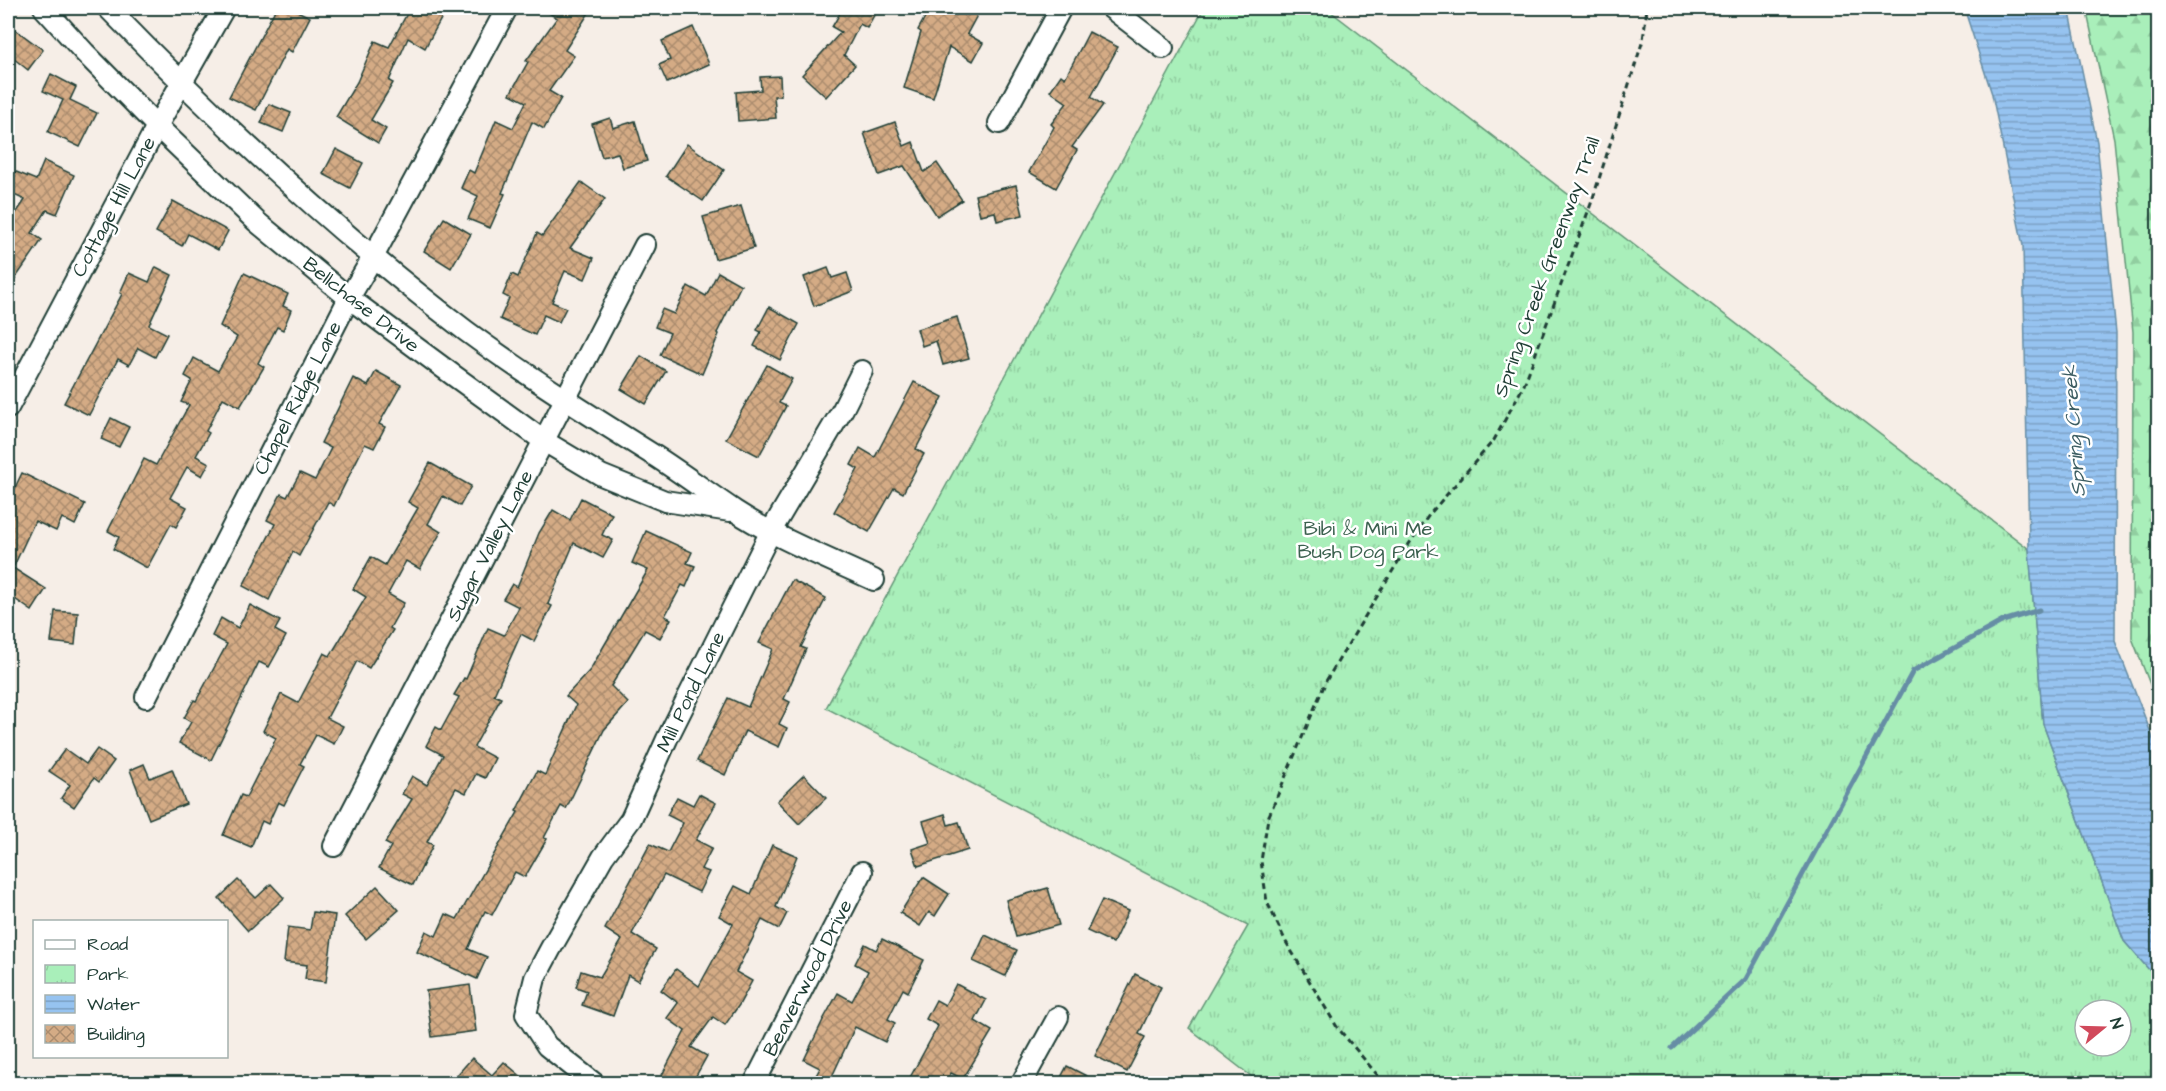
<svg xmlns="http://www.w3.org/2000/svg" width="2166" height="1091" font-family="'Architects Daughter',sans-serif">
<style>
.forest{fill:url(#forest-firs);stroke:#649677;stroke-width:1.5}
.park{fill:url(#park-tufts);stroke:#649677;stroke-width:1.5;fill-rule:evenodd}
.water{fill:url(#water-rules);stroke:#668da5;stroke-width:1.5}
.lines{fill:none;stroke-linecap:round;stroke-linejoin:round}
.stream{stroke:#668da5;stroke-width:5}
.building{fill:url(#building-cross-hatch);stroke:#1f3d34;stroke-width:1.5}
.minor-casing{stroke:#1f3d34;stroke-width:24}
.path{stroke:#1f3d34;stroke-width:3;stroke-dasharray:6 4.5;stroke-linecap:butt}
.minor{stroke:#fff;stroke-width:20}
.labels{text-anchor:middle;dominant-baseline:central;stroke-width:5;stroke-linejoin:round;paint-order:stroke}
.street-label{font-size:20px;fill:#1f3d34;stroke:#fff}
.park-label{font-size:20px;fill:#3b614f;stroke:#fff}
.water-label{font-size:21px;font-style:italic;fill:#3d5e63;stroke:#fff}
</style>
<defs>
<pattern id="forest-firs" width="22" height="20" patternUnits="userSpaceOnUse" patternTransform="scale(1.5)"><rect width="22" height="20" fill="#a9efba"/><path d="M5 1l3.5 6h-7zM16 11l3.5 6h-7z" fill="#91cea0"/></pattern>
<pattern id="park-tufts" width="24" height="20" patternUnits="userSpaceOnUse" patternTransform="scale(1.5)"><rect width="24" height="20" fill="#a9efba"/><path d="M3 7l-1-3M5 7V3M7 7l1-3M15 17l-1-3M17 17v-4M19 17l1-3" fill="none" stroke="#91cea0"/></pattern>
<pattern id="water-rules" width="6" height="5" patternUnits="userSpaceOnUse" patternTransform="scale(1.5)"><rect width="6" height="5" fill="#96c3f0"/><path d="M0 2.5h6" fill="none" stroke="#7aa0c3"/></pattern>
<pattern id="building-cross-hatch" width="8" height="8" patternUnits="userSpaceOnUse" patternTransform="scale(1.5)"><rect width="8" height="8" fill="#d4ab85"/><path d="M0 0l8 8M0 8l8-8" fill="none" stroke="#ab8c6e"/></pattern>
</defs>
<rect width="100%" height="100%" fill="#f6eee7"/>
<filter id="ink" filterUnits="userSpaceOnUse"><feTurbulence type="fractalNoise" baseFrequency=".0167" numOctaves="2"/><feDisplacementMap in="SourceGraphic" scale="12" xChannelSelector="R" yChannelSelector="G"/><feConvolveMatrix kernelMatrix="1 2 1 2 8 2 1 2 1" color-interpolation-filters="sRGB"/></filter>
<g filter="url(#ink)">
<!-- forest -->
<path class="forest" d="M2086 8H2158V705L2132 638 2133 332 2114 139Z"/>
<!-- park -->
<path class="park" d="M1204 8H1326L2029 549 2043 724 2124 941 2158 980V1083H1260L1189 1028 1248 926 826 708ZM2085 1010H2121V1046H2085Z"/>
<!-- water -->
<path class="water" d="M1964 8H2069L2097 142 2116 333 2115 641 2158 751V980L2124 941 2043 724 2029 549 2023 246 1992 94Z"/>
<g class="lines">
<!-- stream -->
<path class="stream" d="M1672 1048 1746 979 1913 671 2003 621 2039 610"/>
</g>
<!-- building -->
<g class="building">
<path d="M276 8H291L310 17 292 52 287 49 256 110 229 97Z"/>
<path d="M410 8H424L442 17 425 48 408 38 389 81 393 83 371 120 386 129 378 143 336 117 357 82 375 41 389 47Z"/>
<path d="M541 8H592L565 50 574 56 549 91 561 98 544 129 532 122 502 193 505 194 490 228 468 219 478 196 461 188 469 170 474 173 496 120 513 128 526 102 510 94 528 62 526 61 557 18Z"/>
<path d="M843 8H878L867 28 860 24 844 55 855 65 826 97 802 75 841 32 832 27Z"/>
<path d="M940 8H981L967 34 983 43 973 61 949 47 933 98 904 88 921 32 918 30 929 10 936 14Z"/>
<path d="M8 24 43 50 28 70 8 54Z"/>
<path d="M693 27 709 64 667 83 659 65 670 60 662 41Z"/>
<path d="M1089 32 1118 47 1091 97 1103 105 1072 147 1077 150 1056 188 1029 172 1054 127 1051 124 1067 103 1050 91 1061 75 1065 78Z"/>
<path d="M51 74 76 87 70 100 97 113 80 147 48 132 63 100 43 91Z"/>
<path d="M780 76 781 96H774L776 118 738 121 736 92 761 90 760 77Z"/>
<path d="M269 104 291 113 283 132 261 123Z"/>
<path d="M610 118 613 128 635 121 647 161 623 168 618 153 602 157 592 124Z"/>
<path d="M895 122 904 146 913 142 924 172 937 163 962 200 937 216 904 166 879 175 864 133Z"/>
<path d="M687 144 724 170 703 201 666 176Z"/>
<path d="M336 149 363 163 350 188 323 174Z"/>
<path d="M44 161 74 175 57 214 47 210 32 233 42 240 8 289V225L25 200 8 192V185L14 171 36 180Z"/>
<path d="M581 182 605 199 570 248 594 258 585 279 565 271 552 302 566 308 559 322 544 315 535 335 500 319 509 298 503 295 512 274 518 277 537 233 542 236Z"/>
<path d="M1016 185 1023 215 997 221 995 212 980 215 975 195Z"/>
<path d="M173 201 228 231 218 250 188 234 182 246 156 232Z"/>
<path d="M741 206 754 248 715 259 703 217Z"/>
<path d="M444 218 471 234 451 268 424 251Z"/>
<path d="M156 267 172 275 149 325 167 334 155 357 138 348 129 365 118 359 89 415 64 403 122 294 120 293 129 273 149 282Z"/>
<path d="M828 268 832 278 847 273 853 291 814 306 804 277Z"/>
<path d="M718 272 741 285 717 333 719 334 702 374 660 355 670 333 655 327 662 309 674 314 688 286 706 296Z"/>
<path d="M244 273 288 294 283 306 291 310 283 330 277 327 258 363 264 367 240 407 223 398 206 431 209 433 196 456 209 463 202 476 187 467 170 498 187 507 176 527 171 524 147 568 113 549 119 537 108 531 144 459 156 465 189 405 181 402 192 380 185 376 194 358 218 371 237 337 220 326Z"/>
<path d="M769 307 799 324 780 360 754 346 761 332 757 330Z"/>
<path d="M957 317 969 358 943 365 936 341 922 346 917 329Z"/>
<path d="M641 356 666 371 646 404 621 389Z"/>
<path d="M767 365 792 379 779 403 786 406 759 456 726 439Z"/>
<path d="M376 371 401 385 379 424 385 427 374 448 365 444 334 506 328 502 299 556 293 552 269 600 243 586 275 524 267 520 281 494 287 497 300 473 315 480 331 448 321 443 353 378 368 386Z"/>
<path d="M914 382 943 397 916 449 924 454 903 493 894 488 869 532 834 512 858 469 851 465 860 448 875 457Z"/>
<path d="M111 418 129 427 119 447 101 439Z"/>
<path d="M430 463 471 486 460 506 443 496 428 524 441 532 420 569 406 561 388 594 404 603 390 628 393 630 369 668 357 661 327 718 343 726 334 744 316 735 300 764 304 766 284 805 278 802 268 824 262 821 251 847 223 835 241 795 246 797 276 738 263 731 281 694 298 703 324 653 330 656 366 597 353 589 371 557 385 565 418 508 408 502Z"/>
<path d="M22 473 85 504 75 525 62 518 56 531 35 521 13 568 46 589 32 611 8 594V502Z"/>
<path d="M581 498 612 514 602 535 613 540 603 558 574 543 548 604 552 606 534 641 521 634 494 695 501 698 474 747 495 758 485 778 476 774 466 793 456 788 427 842 433 845 413 885 379 868 391 846 385 843 412 799 402 794 412 776 427 785 443 755 426 746 436 727 441 730 459 697 454 695 464 678 466 679 488 628 504 635 519 607 503 599 512 584 517 587 539 533 553 510 570 520Z"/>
<path d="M646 531 692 552 687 563 695 566 686 587 682 585 665 616 671 619 660 638 645 630 611 686 628 703 604 730 566 809 561 806 544 838 547 839 525 877 515 872 492 915 485 911 468 949 487 957 477 979 417 952 426 931 436 936 446 914 457 919 518 812 516 811 537 771 545 775 576 705 566 696 590 670 648 570 632 563Z"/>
<path d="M792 580 826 598 801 647 806 649 784 699 790 702 779 724 787 728 779 747 745 731 725 775 697 761 728 698 748 707 773 649 759 643Z"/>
<path d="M250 605 280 621 275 630 286 636 269 667 259 662 211 760 179 743 191 722 184 718 194 700 196 701 227 644 212 636 221 618 238 628Z"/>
<path d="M55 611 78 613 75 645 51 642Z"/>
<path d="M65 749 86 764 97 749 114 761 99 782 94 778 74 807 61 798 70 785 49 771Z"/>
<path d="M144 764 150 778 172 769 186 804 149 819 130 770Z"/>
<path d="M804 775 826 798 799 824 777 801Z"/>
<path d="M699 794 716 803 696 840 712 848 701 869 709 872 699 892 664 875 632 934 656 949 638 981 628 975 613 1016 582 1005 587 991 576 987 581 971 600 977 622 940 605 929 650 844 668 852 683 823 667 815 677 797 693 805Z"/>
<path d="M945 814 948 825 959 822 968 850 918 866 912 849 930 843 923 821Z"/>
<path d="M772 845 797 856 776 907 787 913 779 929 762 920 736 972 752 981 739 1005 725 1025 713 1017 691 1047 707 1056 692 1083H673L661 1077 685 1031 667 1018 678 1003 661 990 676 969 699 986 733 924 719 916 735 886 751 894Z"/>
<path d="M923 877 949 894 935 916 929 912 920 926 900 913Z"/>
<path d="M238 880 256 898 271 884 284 898 248 931 219 898Z"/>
<path d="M377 886 399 910 366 939 345 916Z"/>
<path d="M1048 888 1059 925 1016 937 1006 900Z"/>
<path d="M1102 900 1128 911 1113 943 1087 931Z"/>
<path d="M313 912 335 915 326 982 305 979 307 965 284 962 288 927 310 930Z"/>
<path d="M985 935 1017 950 1005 976 973 961Z"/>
<path d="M882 939 924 960 908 992 903 989 888 1019 895 1023 885 1042 855 1027 829 1083H812L820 1068 804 1060 823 1020 838 993 852 1001 868 971 855 964 865 944 876 950Z"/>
<path d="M1135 974 1161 987 1139 1034 1145 1037 1127 1072 1095 1056Z"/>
<path d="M956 984 986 1000 975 1021 992 1031 963 1079 951 1073 945 1083H907L938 1026 926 1019 936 1000 945 1005Z"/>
<path d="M470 985 476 1031 432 1037 426 991Z"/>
<path d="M472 1058 492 1075 504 1062 529 1083H450Z"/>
<path d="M1067 1066 1100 1083H1058Z"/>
</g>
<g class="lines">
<!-- minor casing -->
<g class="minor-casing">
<g id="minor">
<path d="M44 8 85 53 157 126 257 222 349 298 453 375 544 441 601 475 665 501 730 511"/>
<path d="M108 8C221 125 336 232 466 331 527 376 591 416 655 456 683 474 708 493 735 511 778 539 827 558 874 580"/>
<path d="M1111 8 1163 48"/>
<path d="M999 123 1061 8"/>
<path d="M8 408 157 126 224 8"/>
<path d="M146 697 349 298 373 257 507 8"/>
<path d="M334 846 645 245"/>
<path d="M595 1084 547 1046 526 1014 535 978 551 948 603 857 631 819 667 739 771 531 843 409 862 371"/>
<path d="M754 1084 862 872"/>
<path d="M1021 1084 1058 1017"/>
</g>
</g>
<!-- path -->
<path class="path" d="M1385 1084 1337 1027 1286 942 1267 902 1261 861 1268 818 1326 681 1407 547 1429 515 1494 440 1524 385 1592 201 1643 40 1647 8"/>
<!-- minor -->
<use href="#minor" class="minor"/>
</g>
</g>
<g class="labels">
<!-- street labels -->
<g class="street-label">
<text transform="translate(114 207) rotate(-62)">Cottage Hill Lane</text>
<text transform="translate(1547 267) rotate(-70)">Spring Creek Greenway Trail</text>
<text transform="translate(361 305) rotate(38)">Bellchase Drive</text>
<text transform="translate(298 398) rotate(-63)">Chapel Ridge Lane</text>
<text transform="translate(490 546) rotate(-63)">Sugar Valley Lane</text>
<text transform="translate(691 692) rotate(-64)">Mill Pond Lane</text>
<text transform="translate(808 978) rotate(-63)">Beaverwood Drive</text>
</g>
<!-- park labels -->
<g class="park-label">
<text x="1368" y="529">Bibi &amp; Mini Me<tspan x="1368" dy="23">Bush Dog Park</tspan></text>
</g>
<!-- water labels -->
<g class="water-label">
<text transform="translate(2074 431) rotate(-94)">Spring Creek</text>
</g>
</g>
<!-- margin -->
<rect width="2166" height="1091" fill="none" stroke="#fff" stroke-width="30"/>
<rect x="15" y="15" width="2136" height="1061" fill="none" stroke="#1f3d34" stroke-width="2" filter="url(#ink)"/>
<!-- legend -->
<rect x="33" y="920" width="195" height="138" fill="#ffffff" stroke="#a5b1ae" stroke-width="1.5"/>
<rect x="45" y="940" width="30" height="9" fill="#ffffff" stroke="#a5b1ae" stroke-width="1.5"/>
<text x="87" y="950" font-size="18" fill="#1f3d34">Road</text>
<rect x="45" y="965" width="30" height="18" fill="url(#park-tufts)" stroke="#a5b1ae" stroke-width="1.5"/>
<text x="87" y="980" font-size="18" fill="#1f3d34">Park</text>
<rect x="45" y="995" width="30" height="18" fill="url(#water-rules)" stroke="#a5b1ae" stroke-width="1.5"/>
<text x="87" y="1010" font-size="18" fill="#1f3d34">Water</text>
<rect x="45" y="1025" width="30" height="18" fill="url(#building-cross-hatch)" stroke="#a5b1ae" stroke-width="1.5"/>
<text x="87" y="1040" font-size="18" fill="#1f3d34">Building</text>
<!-- north arrow -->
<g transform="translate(2103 1028) rotate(71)"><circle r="28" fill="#ffffff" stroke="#a5b1ae" stroke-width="1.5"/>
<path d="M0-4.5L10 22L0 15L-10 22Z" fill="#d1495b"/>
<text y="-9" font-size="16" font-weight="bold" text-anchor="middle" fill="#1f3d34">N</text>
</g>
</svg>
